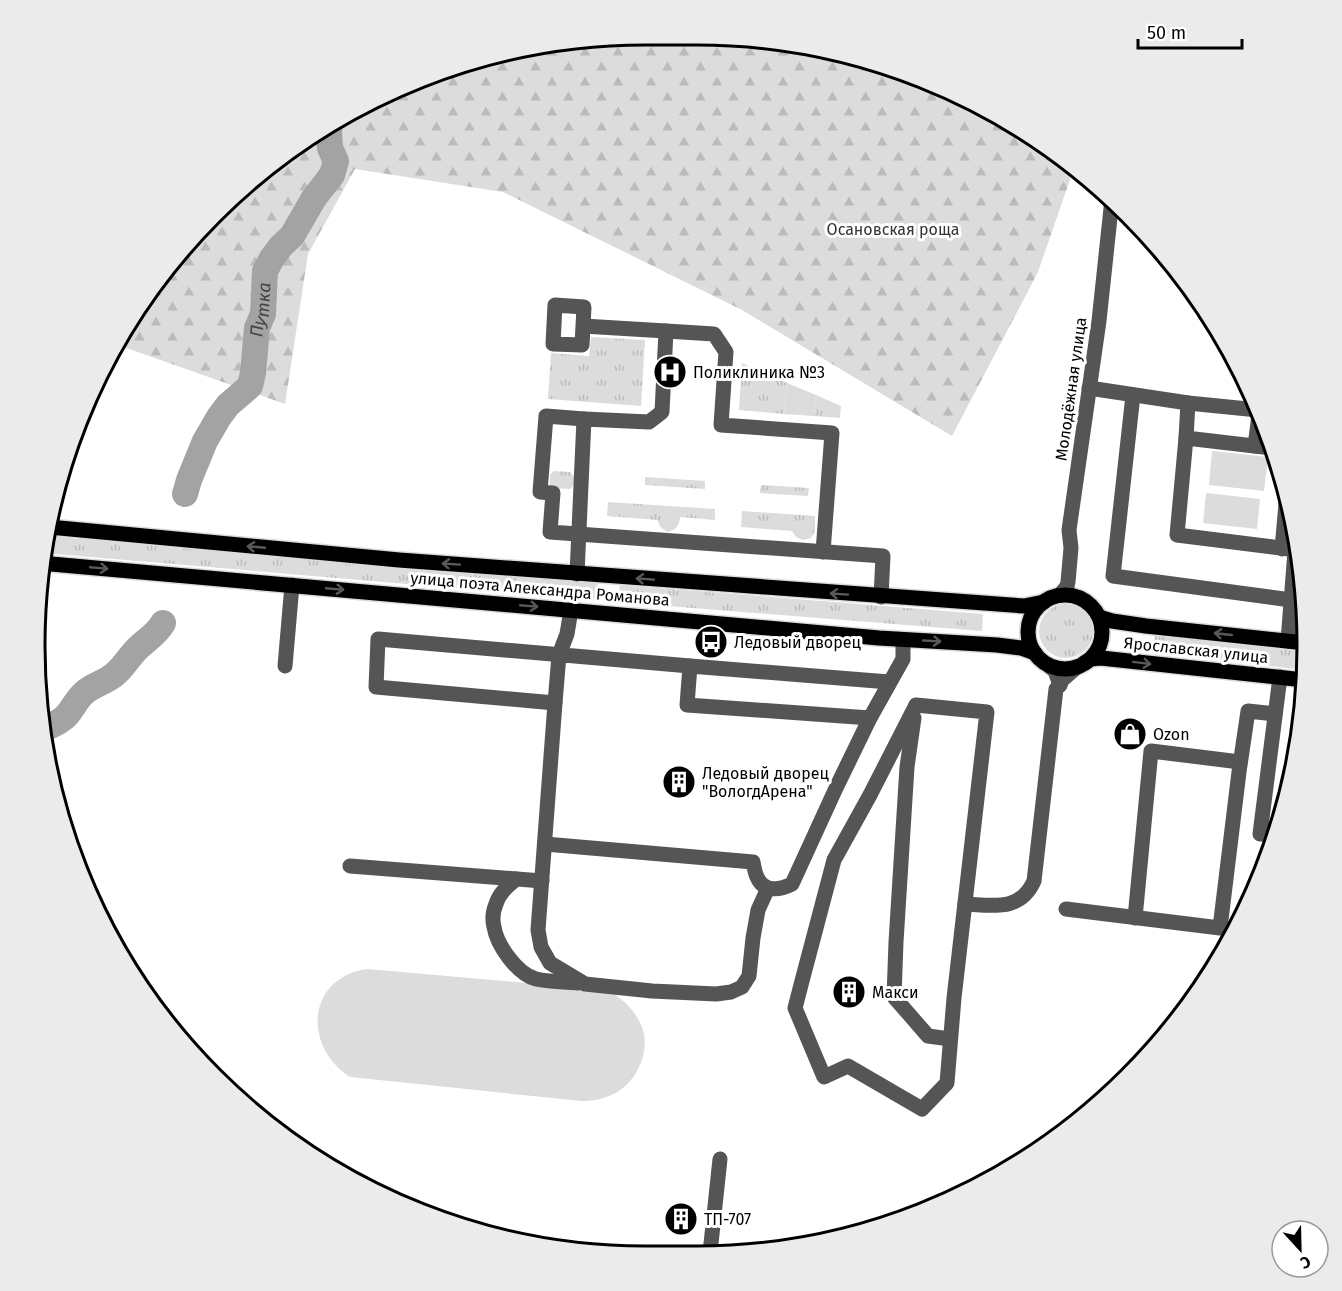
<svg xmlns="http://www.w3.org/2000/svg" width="1342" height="1291" font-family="'Fira Sans',sans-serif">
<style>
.grass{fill:url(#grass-tufts)}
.forest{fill:url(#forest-firs)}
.green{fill:#dcdcdc}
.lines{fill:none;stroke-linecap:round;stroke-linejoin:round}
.river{stroke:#a3a3a3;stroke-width:26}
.major-casing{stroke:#dbdbdb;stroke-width:18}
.minor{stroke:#555;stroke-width:15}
.major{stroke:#000;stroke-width:15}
.oneway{stroke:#595959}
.labels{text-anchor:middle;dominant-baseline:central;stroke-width:6;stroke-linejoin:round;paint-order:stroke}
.park-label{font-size:16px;fill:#333;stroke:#fff}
.poi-label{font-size:16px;fill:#000;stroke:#fff;text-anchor:start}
.street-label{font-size:16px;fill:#000;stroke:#fff}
.water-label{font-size:18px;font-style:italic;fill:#444;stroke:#fff}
.rim{fill:none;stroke:#000;stroke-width:3}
</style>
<defs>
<pattern id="grass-tufts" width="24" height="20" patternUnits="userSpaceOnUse" patternTransform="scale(1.5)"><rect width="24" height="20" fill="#dcdcdc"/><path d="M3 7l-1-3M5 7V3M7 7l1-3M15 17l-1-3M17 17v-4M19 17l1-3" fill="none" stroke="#bbb"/></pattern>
<pattern id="forest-firs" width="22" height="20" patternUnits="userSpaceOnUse" patternTransform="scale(1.5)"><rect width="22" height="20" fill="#dcdcdc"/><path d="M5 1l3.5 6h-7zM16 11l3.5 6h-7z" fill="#bbb"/></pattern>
</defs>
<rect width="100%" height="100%" fill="#fff"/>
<!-- grass -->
<g class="grass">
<path d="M591 337 645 340 641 406 548 399 551 353 589 356Z"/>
<path d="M742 363 787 383 784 414 739 410Z"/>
<path d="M816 395 841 406 840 418 814 416Z"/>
<path d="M554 471 570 472 574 476V485L570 489 553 488 550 484V474Z"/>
<path d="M645 477 705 481V489L645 485Z"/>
<path d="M761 485 809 488 808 496 760 493Z"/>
<path d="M608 502 715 509V520L680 517C679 526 677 529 668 532 662 529 659 527 658 520L607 516Z"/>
<path d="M742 511 815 516V531L811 538 803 540 796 537 792 531 741 527Z"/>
<path d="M47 536 598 582 596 600 43 553Z"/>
<path d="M620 585 983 614 982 631 618 602Z"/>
<circle cx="1066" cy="631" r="27"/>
<path d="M1155 633 1305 649 1304 670 1153 652Z"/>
</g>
<!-- forest -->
<path class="forest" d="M646 35 776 40 893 67 1002 116 1074 168 1038 272 952 436 742 310 503 192 355 169 308 254 285 404 115 344 186 242 274 161 411 81 526 46Z"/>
<!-- green -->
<g class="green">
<path d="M787 383 816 395 814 416 784 414Z"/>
<path d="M1212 451 1268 457 1264 491 1209 485Z"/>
<path d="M1206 493 1260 499 1257 529 1203 523Z"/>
<path d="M367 969 608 990C623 999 635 1010 642 1027 652 1053 634 1087 609 1096 600 1100 591 1101 581 1101L350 1077C303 1047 306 978 367 969Z"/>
</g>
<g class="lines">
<!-- river -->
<g class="river">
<path id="s1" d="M185 494 189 480 205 441 219 417 228 405 250 386 253 373 257 328 263 314 265 271 272 258 281 246 292 236 314 198 332 175 336 161 330 148 329 129"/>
<path d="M43 729C51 726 61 722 67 715 73 708 77 699 84 693 91 686 100 684 108 679 121 672 127 659 137 649 146 640 157 634 163 623"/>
</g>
<!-- major casing -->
<g class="major-casing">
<g id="major">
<path d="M49 527 399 560 1024 606 1044 602"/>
<path d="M40 563 879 638 997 645 1021 648 1035 653"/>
<circle cx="1065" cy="632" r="37"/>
<path d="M1099 617 1112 621 1146 626 1305 643"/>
<path d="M1084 663 1091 659 1101 658 1304 680"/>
</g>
</g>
<!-- minor -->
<g class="minor">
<path d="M583 326 582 345 553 344 555 305 584 307 583 326 666 331"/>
<path d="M1089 388 1188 403 1186 438 1272 448"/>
<path d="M1133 395 1113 576 1291 600"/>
<path d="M1188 403 1258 410"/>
<path d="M584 419 546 416 540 492 553 493 550 532 883 556 881 597"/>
<path d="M1186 438 1177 535 1297 550"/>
<path d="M1255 446 1259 415"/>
<path d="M1282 549 1287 492"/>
<path d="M577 574 584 419 649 422 662 412 666 331 714 334 726 352 721 425 832 433 823 552"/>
<path d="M1060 595 1067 586 1068 582 1071 548 1069 530 1099 321 1112 199"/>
<path d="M571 610 567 634 559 655 555 703 376 687 378 639 690 666"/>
<path d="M1288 641 1295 551"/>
<path d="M1047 664 1055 671 1060 685"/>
<path d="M285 666 292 585"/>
<path d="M555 703 538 930 541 947 550 963 585 984 652 991 716 994 731 992 742 987 749 976 753 938 758 910 768 888"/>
<path d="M916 705 987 712 954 998 947 1083 922 1109 848 1066 824 1077 795 1008 802 981 834 860 870 795Z"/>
<path d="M870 718 687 705 690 666 889 682"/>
<path d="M914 718 907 767 896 942 894 997 928 1036 950 1039"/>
<path d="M1277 835 1260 834 1280 677"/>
<path d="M545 844 753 862C754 867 755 873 757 877 764 893 780 890 792 884L836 788 870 718 903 659V640"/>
<path d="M350 866 542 881"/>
<path d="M516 879C508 886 499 893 496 904 493 911 492 919 494 927 497 945 517 974 536 979 549 982 565 982 578 983"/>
<path d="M965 904C993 905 1020 912 1034 881L1056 689 1060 685 1062 680 1077 667"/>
<path d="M1066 909 1220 928 1239 772 1248 711 1275 714"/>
<path d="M1135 918 1151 751 1240 762"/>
<path d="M711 1255 710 1253 720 1159"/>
</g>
<!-- major -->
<use href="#major" class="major"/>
</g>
<!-- one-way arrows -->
<defs><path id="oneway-shaft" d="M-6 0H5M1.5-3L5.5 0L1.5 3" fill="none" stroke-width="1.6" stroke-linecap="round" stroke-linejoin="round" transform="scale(1.5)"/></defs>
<g class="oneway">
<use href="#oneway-shaft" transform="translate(256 547) rotate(-175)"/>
<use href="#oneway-shaft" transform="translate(451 564) rotate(-176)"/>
<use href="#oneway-shaft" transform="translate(99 568) rotate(5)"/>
<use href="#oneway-shaft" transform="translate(645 579) rotate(-176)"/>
<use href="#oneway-shaft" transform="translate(335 589) rotate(5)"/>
<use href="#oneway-shaft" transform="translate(839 594) rotate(-176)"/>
<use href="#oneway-shaft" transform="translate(529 606) rotate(5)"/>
<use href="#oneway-shaft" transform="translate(1223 634) rotate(-174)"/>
<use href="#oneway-shaft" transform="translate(932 641) rotate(3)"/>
<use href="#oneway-shaft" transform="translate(1142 663) rotate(7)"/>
</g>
<!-- icons -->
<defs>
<g id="hospital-disc" transform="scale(1.725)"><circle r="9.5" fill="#000" stroke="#fff"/><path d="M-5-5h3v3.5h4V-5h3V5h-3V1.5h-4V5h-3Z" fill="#fff"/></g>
<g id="bus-disc" transform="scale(1.725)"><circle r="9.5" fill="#000" stroke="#fff"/><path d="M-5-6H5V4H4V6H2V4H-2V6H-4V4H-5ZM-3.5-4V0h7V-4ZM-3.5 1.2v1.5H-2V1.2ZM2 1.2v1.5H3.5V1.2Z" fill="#fff"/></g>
<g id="shop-disc" transform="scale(1.725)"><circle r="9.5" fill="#000" stroke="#fff"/><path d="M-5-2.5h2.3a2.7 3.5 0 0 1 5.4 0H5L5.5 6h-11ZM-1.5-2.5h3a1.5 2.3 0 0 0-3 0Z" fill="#fff"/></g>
<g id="building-disc" transform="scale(1.725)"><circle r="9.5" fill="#000" stroke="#fff"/><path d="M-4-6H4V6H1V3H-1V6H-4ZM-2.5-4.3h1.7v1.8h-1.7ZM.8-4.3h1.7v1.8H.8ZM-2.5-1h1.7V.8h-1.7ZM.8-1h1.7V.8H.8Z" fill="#fff"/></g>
</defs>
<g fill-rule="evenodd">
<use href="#hospital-disc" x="670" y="372"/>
<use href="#bus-disc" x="711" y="642"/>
<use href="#shop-disc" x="1130" y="734"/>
<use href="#building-disc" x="679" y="782"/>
<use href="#building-disc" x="849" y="992"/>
<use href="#building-disc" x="681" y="1219"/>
</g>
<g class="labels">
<!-- park labels -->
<g class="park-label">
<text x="893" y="229">Осановская роща</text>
</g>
<!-- poi labels -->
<g class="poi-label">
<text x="693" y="372">Поликлиника №3</text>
<text x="734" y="642">Ледовый дворец</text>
<text x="1153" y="734">Ozon</text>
<text x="702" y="773">Ледовый дворец<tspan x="702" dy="18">"ВологдАрена"</tspan></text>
<text x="872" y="992">Макси</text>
<text x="704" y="1219">ТП-707</text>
</g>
<!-- street labels -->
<g class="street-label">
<text transform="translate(1071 389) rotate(-82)">Молодёжная улица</text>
<text transform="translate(540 589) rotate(5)">улица поэта Александра Романова</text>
<text transform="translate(1196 650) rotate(6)">Ярославская улица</text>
</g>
<!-- water labels -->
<g class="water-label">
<text stroke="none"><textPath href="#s1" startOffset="206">Путка</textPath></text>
</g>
</g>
<!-- crop -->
<path d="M0 0H1342V1291H0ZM645 45H697A600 600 0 0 1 1297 645V646A600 600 0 0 1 697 1246H645A600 600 0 0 1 45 646V645A600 600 0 0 1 645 45Z" fill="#ebebeb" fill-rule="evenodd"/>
<path class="rim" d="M645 45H697A600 600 0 0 1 1297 645V646A600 600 0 0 1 697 1246H645A600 600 0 0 1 45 646V645A600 600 0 0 1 645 45Z"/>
<!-- north arrow -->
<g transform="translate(1300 1249) rotate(158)"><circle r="28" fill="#ffffff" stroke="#999999" stroke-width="1.5"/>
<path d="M0-4.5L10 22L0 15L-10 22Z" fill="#000000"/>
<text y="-9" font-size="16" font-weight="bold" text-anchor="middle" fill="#000000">С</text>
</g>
<!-- scale -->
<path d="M1138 39v9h104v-9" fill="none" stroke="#000000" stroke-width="3"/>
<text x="1147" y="39" font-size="18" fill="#000000" stroke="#ffffff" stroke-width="4.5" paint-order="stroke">50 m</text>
</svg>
